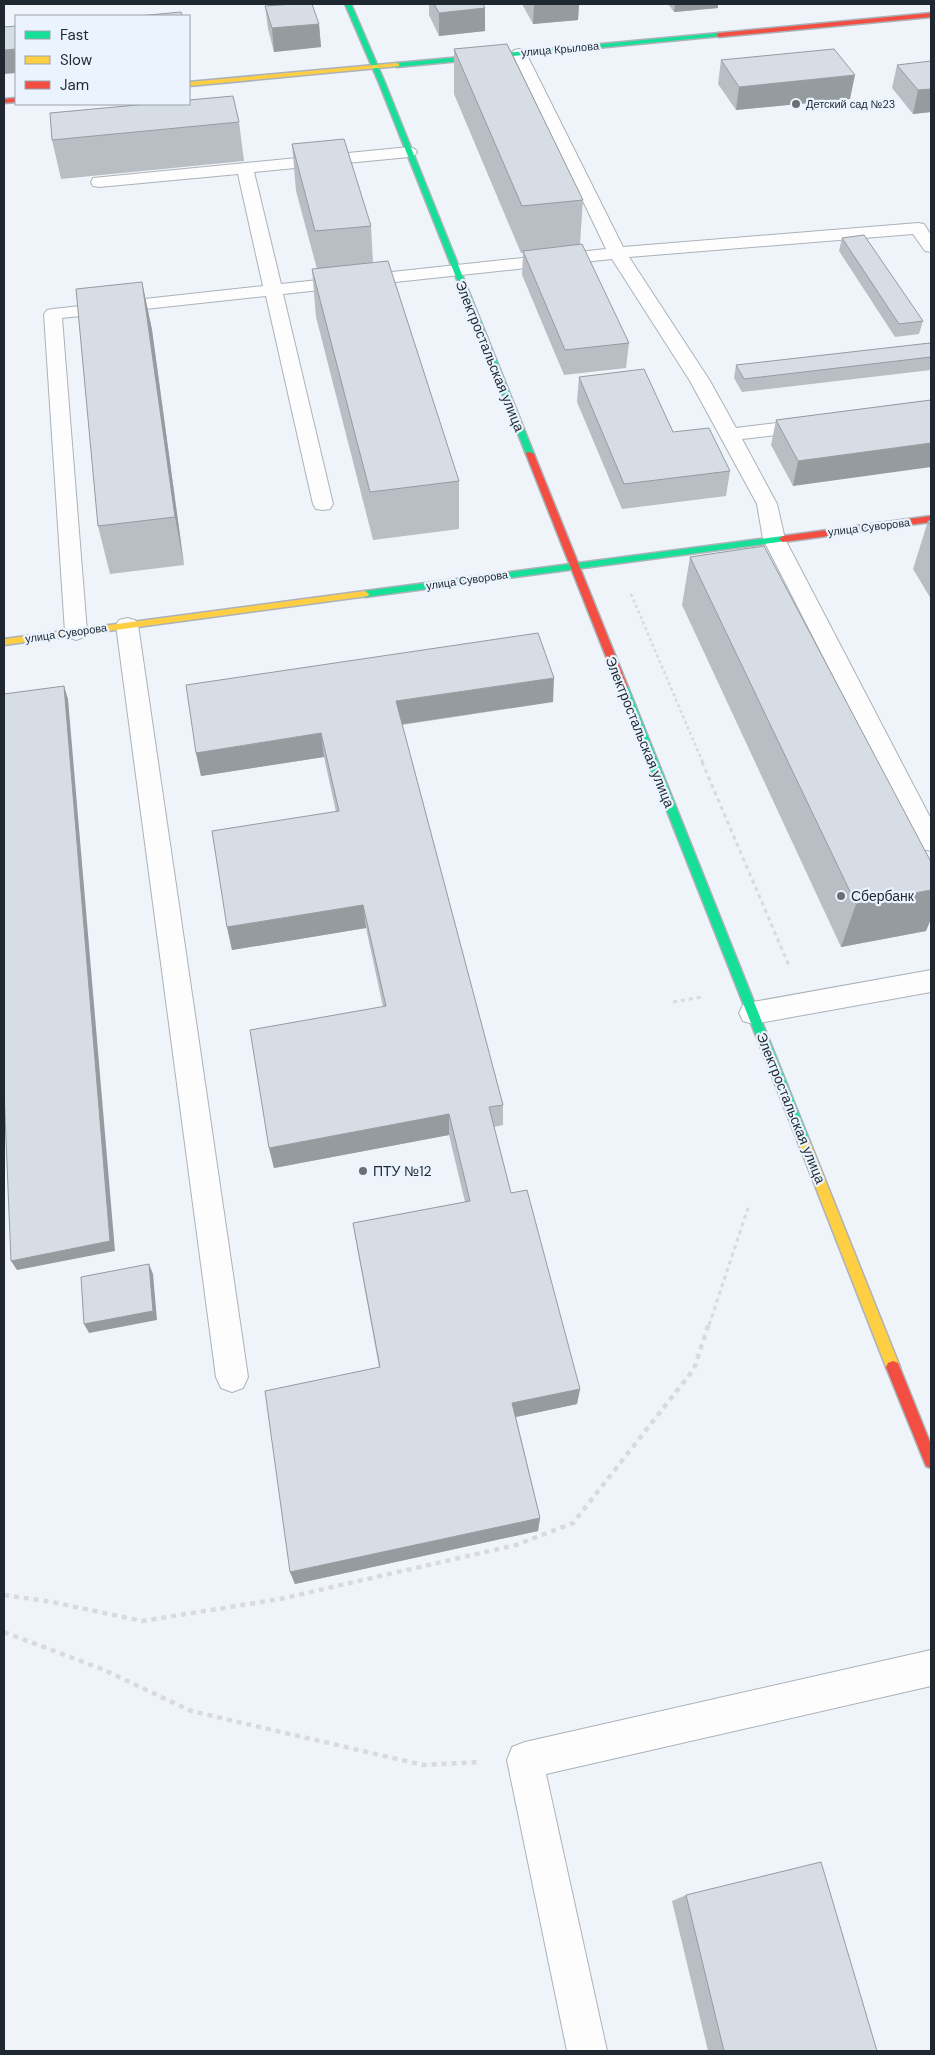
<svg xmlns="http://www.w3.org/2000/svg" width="935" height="2055" font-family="'DM Sans',sans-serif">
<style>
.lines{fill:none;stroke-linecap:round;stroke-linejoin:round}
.lane-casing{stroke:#abb2b9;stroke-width:2}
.fast-casing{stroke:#abb2b9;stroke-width:3}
.slow-casing{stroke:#abb2b9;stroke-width:3}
.jam-casing{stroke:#abb2b9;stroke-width:3}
.path-far2{stroke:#d8dadc;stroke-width:2.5;stroke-dasharray:3 3;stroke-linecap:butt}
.path-far1{stroke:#d8dadc;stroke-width:3;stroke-dasharray:4 4;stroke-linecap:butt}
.path{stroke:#d8dadc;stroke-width:4.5;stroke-dasharray:5 5;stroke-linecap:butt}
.lane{fill:#fdfdfe;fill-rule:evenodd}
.fast{fill:#16e098;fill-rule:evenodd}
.slow{fill:#ffcf43;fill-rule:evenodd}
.jam{fill:#f24e42;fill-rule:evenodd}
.wall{fill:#b9bec5}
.shaded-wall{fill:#969ba0}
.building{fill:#d7dde5;stroke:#969ba0}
.poi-dot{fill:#686f77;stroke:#ebf4fe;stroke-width:2}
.labels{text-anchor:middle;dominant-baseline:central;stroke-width:4.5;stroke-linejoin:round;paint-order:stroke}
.far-street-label{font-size:11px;fill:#1f2831;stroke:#ebf4fe}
.far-poi-label{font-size:11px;fill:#1f2831;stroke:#ebf4fe;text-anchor:start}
.street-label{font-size:14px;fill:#1f2831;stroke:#ebf4fe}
.poi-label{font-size:14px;fill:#1f2831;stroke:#ebf4fe;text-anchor:start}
</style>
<rect width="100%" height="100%" fill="#eff4fa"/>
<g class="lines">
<!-- lane casing -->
<g class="lane-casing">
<g id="lane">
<path d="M519 49 524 50 526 53 623 247 918 223 924 224 931 235V252L925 251 913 234 629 257 710 381 736 428 810 419 817 421 820 425 817 429 810 431 742 439 777 504 785 539 931 819V851L922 849 918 842 763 539 757 504 690 381 612 259 283 294 333 504 330 509 323 510 316 509 313 504 266 296 62 318 87 632 84 637 76 640 68 637 65 632 44 314 47 310 53 309 263 286 238 174 99 187 93 186 91 182 93 178 409 147 415 149 417 152 415 155 409 157 254 172 281 284 606 249 512 53 514 50Z"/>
<path d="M127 618 135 620 138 625 248 1377 243 1388 232 1392 221 1388 216 1377 116 625 119 620Z"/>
<path d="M931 970V992L753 1024 743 1021 739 1013 743 1005 753 1002Z"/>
<path d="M931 1650V1686L546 1774 607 2051H567L507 1760 512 1747 525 1742Z"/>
</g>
</g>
<!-- fast casing -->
<g class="fast-casing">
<g id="fast">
<path d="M345 4H351L385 83 534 454 533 456H530L526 454 379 83Z"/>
<path d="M719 33 722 35 721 36 397 67 394 65 397 63Z"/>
<path d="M783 536 786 537V541L365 597 361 594 365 591Z"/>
<path d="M623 684 628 687 810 1142 808 1146 804 1147 800 1146 798 1142 618 687Z"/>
</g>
</g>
<!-- slow casing -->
<g class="slow-casing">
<g id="slow">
<path d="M397 63 399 64V66L189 86V82Z"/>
<path d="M365 591 369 594 368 596 4 645V639Z"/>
<path d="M804 1137 808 1138 810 1142 900 1367 898 1371 893 1373 888 1371 886 1367 798 1142 800 1138Z"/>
</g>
</g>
<!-- jam casing -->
<g class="jam-casing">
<g id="jam">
<path d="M931 13V17L719 37 716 35 719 33Z"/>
<path d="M16 98V102L4 103V99Z"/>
<path d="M527 452H530L534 454 628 687 626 689H620L618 687 526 454Z"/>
<path d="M931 516V522L783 542 779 539 783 536Z"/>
<path d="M893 1361 898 1363 931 1445V1468L926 1466 886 1367 888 1363Z"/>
</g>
</g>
<!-- path-far2 -->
<path class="path-far2" d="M631 594 703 763"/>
<!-- path-far1 -->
<g class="path-far1">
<path d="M702 762 790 968"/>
<path d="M673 1002 702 997"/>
<path d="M709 1325 748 1208"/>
</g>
<!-- path -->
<g class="path">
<path d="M4 1595 52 1602 142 1621 280 1599 516 1545 573 1523 694 1369 709 1323"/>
<path d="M4 1632 102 1669 191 1711 423 1765 481 1762"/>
</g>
<!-- lane -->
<use href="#lane" class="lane"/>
<!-- fast -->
<use href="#fast" class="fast"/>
<!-- slow -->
<use href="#slow" class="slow"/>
<!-- jam -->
<use href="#jam" class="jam"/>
</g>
<!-- wall -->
<g class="wall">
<path d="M429 4H483L485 8V31L439 36 429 15Z"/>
<path d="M522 4H579L578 20 533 24Z"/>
<path d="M668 4H718V8L674 12Z"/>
<path d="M265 6 319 24 321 47 274 52 268 29Z"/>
<path d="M454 49 583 200 580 244 629 343 626 368 564 375 522 275 523 253H521L454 94Z"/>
<path d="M721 60 850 99 736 110 718 84Z"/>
<path d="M931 61V112L913 114 892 88 897 65Z"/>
<path d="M239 122 244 161 61 179 52 140Z"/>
<path d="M292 144 371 226 373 263 459 481V529L373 540 316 317 312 269H317L296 191Z"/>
<path d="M842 238 923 321 919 334 895 337 839 251Z"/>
<path d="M142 282 152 330 184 565 110 574 98 526Z"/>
<path d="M931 345V370L742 392 734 378 736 365Z"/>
<path d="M579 377 673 432 730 471 726 496 622 509 577 402Z"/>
<path d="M931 400 793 486 771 445 776 420Z"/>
<path d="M931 520V599L913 569 928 521Z"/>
<path d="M690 557 926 931 841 947 682 605Z"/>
<path d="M553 702 402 725 503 1105V1125L494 1127 511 1193 580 1389 577 1404 516 1417 540 1518 538 1531 295 1584 290 1572 379 1367 356 1241 353 1223 465 1202 449 1135 274 1168 269 1148 383 1007 366 928 232 950 227 927 336 812 324 757 201 776 196 753Z"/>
<path d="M686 1895 877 2051H708L672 1901Z"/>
</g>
<!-- shaded-wall -->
<g class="shaded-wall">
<path d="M534 4H579L578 20 533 24Z"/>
<path d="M675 4H718V8L674 12Z"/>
<path d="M485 8V31L439 36V13Z"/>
<path d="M319 24 321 47 274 52 272 28Z"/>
<path d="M16 49V73L4 74V50Z"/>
<path d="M855 75 850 99 736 110 739 87Z"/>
<path d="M931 89V112L913 114 918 90Z"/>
<path d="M142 282 152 330 184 565 175 517Z"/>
<path d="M931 443V467L793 486 798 461Z"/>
<path d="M554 678 553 702 397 725 396 701Z"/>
<path d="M64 686 68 699 115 1251 17 1270 11 1261Z"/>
<path d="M321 733 324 757 201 776 196 753Z"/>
<path d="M931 890V919L926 931 841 947 856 904Z"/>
<path d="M363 905 366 928 232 950 227 927Z"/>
<path d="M449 1114V1135L274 1168 269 1148Z"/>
<path d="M149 1264 153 1274 157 1320 89 1333 84 1324Z"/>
<path d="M580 1389 577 1404 511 1418 512 1403Z"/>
<path d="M540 1518 538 1531 295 1584 290 1572Z"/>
</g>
<!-- building -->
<g class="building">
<path d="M293 4H312L319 24 272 28 265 6Z"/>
<path d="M434 4H483L485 8 439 13Z"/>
<path d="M181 12 182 16H138Z"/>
<path d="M16 26V49L4 50V27Z"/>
<path d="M507 44 583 200 522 206 454 49Z"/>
<path d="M834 49 855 75 739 87 721 60Z"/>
<path d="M931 61V89L918 90 897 65Z"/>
<path d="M233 96 239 122 52 140 50 113 148 104H189V100Z"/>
<path d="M344 139 371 226 315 231 292 144Z"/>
<path d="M864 235 923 321 899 324 842 238Z"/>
<path d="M582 244 629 343 565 350 523 251Z"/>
<path d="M388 261 459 481 370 492 312 269Z"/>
<path d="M142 282 175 517 98 526 76 289Z"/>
<path d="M930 343 931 345V357L744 379 736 365Z"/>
<path d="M644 369 673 432 709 428 730 471 624 484 579 377Z"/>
<path d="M931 400V443L798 461 776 420Z"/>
<path d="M931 520V526L928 521Z"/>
<path d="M764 546 931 862V890L856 904 690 557Z"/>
<path d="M538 633 554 678 396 701 503 1105 489 1107 511 1193 527 1190 580 1389 512 1403 540 1518 290 1572 265 1391 380 1367 353 1223 470 1201 449 1114 269 1148 250 1030 386 1006 363 905 227 927 212 831 339 811 321 733 196 753 186 685Z"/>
<path d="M64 686 110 1241 11 1261 4 1091V694Z"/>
<path d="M149 1264 153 1311 84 1324 81 1277Z"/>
<path d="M821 1862 877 2051H724L686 1895Z"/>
</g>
<!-- markers -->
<g class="poi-dot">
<circle cx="796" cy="104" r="5"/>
<circle cx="841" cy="896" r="5"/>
<circle cx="363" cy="1171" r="5"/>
</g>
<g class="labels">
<!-- far-street labels -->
<g class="far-street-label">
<text transform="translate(560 49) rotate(-5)">улица Крылова</text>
<text transform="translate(869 527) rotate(-7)">улица Суворова</text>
<text transform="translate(467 580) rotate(-8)">улица Суворова</text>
<text transform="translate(66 633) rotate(-8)">улица Суворова</text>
</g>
<!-- far-poi labels -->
<g class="far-poi-label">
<text x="806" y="104">Детский сад №23</text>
</g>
<!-- street labels -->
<g class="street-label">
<text transform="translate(490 356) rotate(68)">Электростальская улица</text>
<text transform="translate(640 732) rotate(68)">Электростальская улица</text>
<text transform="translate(791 1108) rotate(68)">Электростальская улица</text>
</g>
<!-- poi labels -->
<g class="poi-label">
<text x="851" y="896">Сбербанк</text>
<text x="373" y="1171">ПТУ №12</text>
</g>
</g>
<!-- border -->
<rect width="935" height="2055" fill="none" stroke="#1f2831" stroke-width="10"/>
<!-- legend -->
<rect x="15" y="15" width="175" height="90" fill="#ebf4fe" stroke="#99a2ac"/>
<rect x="25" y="31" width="25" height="8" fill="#16e098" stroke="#99a2ac"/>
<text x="60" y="40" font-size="15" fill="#1f2831">Fast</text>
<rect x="25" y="56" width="25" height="8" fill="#ffcf43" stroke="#99a2ac"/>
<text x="60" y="65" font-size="15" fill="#1f2831">Slow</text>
<rect x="25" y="81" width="25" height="8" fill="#f24e42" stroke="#99a2ac"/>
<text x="60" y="90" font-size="15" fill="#1f2831">Jam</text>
</svg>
